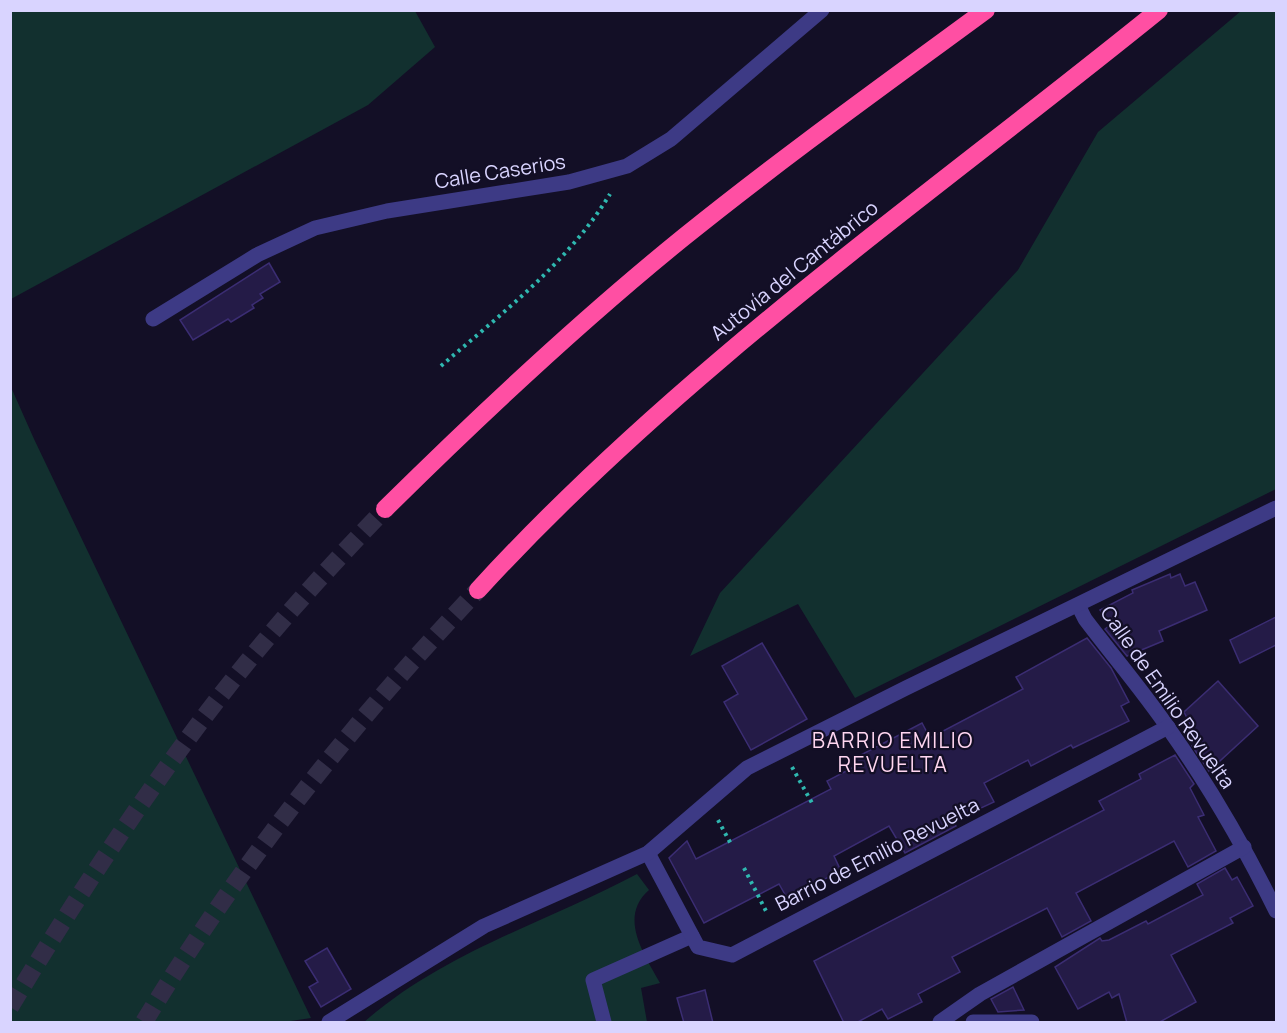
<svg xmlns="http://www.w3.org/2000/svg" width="1287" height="1033" font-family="Manrope,sans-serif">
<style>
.green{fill:#12302f}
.building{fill:#241b47;stroke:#3b2d73;stroke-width:1.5}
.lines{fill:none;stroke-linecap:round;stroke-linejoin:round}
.motorway-tunnel{stroke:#312d47;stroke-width:18;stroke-dasharray:18 9;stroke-linecap:butt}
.path{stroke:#2fb8b0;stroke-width:4;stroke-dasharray:3 4.5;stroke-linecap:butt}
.service{stroke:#3d3a85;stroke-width:15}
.minor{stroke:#3d3a85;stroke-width:15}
.motorway{stroke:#ff4fa3;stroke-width:18}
.labels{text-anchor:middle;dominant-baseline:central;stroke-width:4.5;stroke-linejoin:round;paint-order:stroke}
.street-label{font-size:20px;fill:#d9d4ff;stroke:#130f26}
.neighbourhood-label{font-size:21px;letter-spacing:1.5px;fill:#ffd6f0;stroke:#130f26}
</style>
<rect width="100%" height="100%" fill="#130f26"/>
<!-- green -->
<g class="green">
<path d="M11 10 415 11 435 47 368 105 11 299Z"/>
<path d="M1241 11H1276V489L855 698 798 604 690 656 720 593 1018 270 1098 132Z"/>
<path d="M10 385 34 439 311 1018 284 1022H11Z"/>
<path d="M637 874 649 890C618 917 644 954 660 983L641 988 647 1022H364C446 951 543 924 637 874Z"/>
</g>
<!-- building -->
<g class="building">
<path d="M269 263 280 282 260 294 263 298 252 305 254 308 231 322 228 319 193 340 180 320Z"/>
<path d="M1170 574 1171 578 1180 574 1185 586 1195 582 1207 610 1159 631 1163 641 1127 656 1105 629 1110 625 1100 610 1133 593 1132 590Z"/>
<path d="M1276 617V645L1240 663 1230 640Z"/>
<path d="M1087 638 1111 668 1129 702 1121 706 1129 721 1073 748 1071 745 1031 766 1028 760 984 783 994 802 953 821 956 826 905 853 889 826 834 856 841 871 787 898 779 884 704 923 669 858 687 841 696 859 725 844 831 789 827 781 856 766 853 759 922 723 930 738 1023 689 1016 677Z"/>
<path d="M762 643 807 719 751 750 724 702 738 694 722 666Z"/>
<path d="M1218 681 1258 726 1209 771 1192 746 1199 742 1184 712Z"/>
<path d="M1175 755 1194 784 1190 788 1204 815 1198 817 1216 851 1188 867 1174 841 1076 893 1091 921 1062 937 1047 908 952 957 960 972 918 994 922 1002 888 1019 882 1009 856 1023H844L814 961 1104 810 1099 801 1141 779 1139 774Z"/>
<path d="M1225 868 1232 880 1237 877 1253 906 1230 918 1233 923 1171 955 1196 1002 1158 1023H1127L1119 994 1112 998 1109 992 1078 1009 1055 967 1100 938 1102 941 1109 940 1146 921 1148 924 1203 895 1197 884Z"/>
<path d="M327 948 351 989 321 1007 309 987 318 982 305 961Z"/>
<path d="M1013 987 1024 1010 998 1012 991 999Z"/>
<path d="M705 990 713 1023H684L677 998Z"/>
</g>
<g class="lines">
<!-- motorway-tunnel -->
<g class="motorway-tunnel">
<path d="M10 1007C79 893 153 780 236 676 283 617 333 563 385 509"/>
<path d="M144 1022C239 865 352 723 478 590"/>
</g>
<!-- path -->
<g class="path">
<path d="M441 366C501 314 569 262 610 194"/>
<path d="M792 767 812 803"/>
<path d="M718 820 732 846"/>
<path d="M744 868 767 913"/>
</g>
<!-- service -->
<path class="service" d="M604 1022 593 980 692 936"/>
<!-- minor -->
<g class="minor">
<path d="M153 319 257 255 315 228 387 211 569 182 627 166 671 139 822 10"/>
<path d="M1078 605 1085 619C1113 656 1143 691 1169 729 1210 787 1245 848 1276 911"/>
<path d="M648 853 698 947 732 955 1168 727"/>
<path d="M329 1022 484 926 648 853 747 768 906 688 1276 508"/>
<path d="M940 1022 980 994 1244 847"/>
<path d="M973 1022H1032"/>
</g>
<!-- motorway -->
<g class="motorway">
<path d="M385 509C481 414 579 322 684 237 782 158 884 85 986 10"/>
<path d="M478 590C681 368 927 198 1159 10"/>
</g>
</g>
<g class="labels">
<!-- street labels -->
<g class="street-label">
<text transform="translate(500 171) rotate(-9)">Calle Caserios</text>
<text transform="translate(794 270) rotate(-39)">Autovía del Cantábrico</text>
<text transform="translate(1168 697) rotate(55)">Calle de Emilio Revuelta</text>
<text transform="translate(877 854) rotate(-27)">Barrio de Emilio Revuelta</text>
</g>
<!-- neighbourhood labels -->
<g class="neighbourhood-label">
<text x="893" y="740">BARRIO EMILIO<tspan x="893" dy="24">REVUELTA</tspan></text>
</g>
</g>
<!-- border -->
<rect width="1287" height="1033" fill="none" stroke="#d9d4ff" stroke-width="24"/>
</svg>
